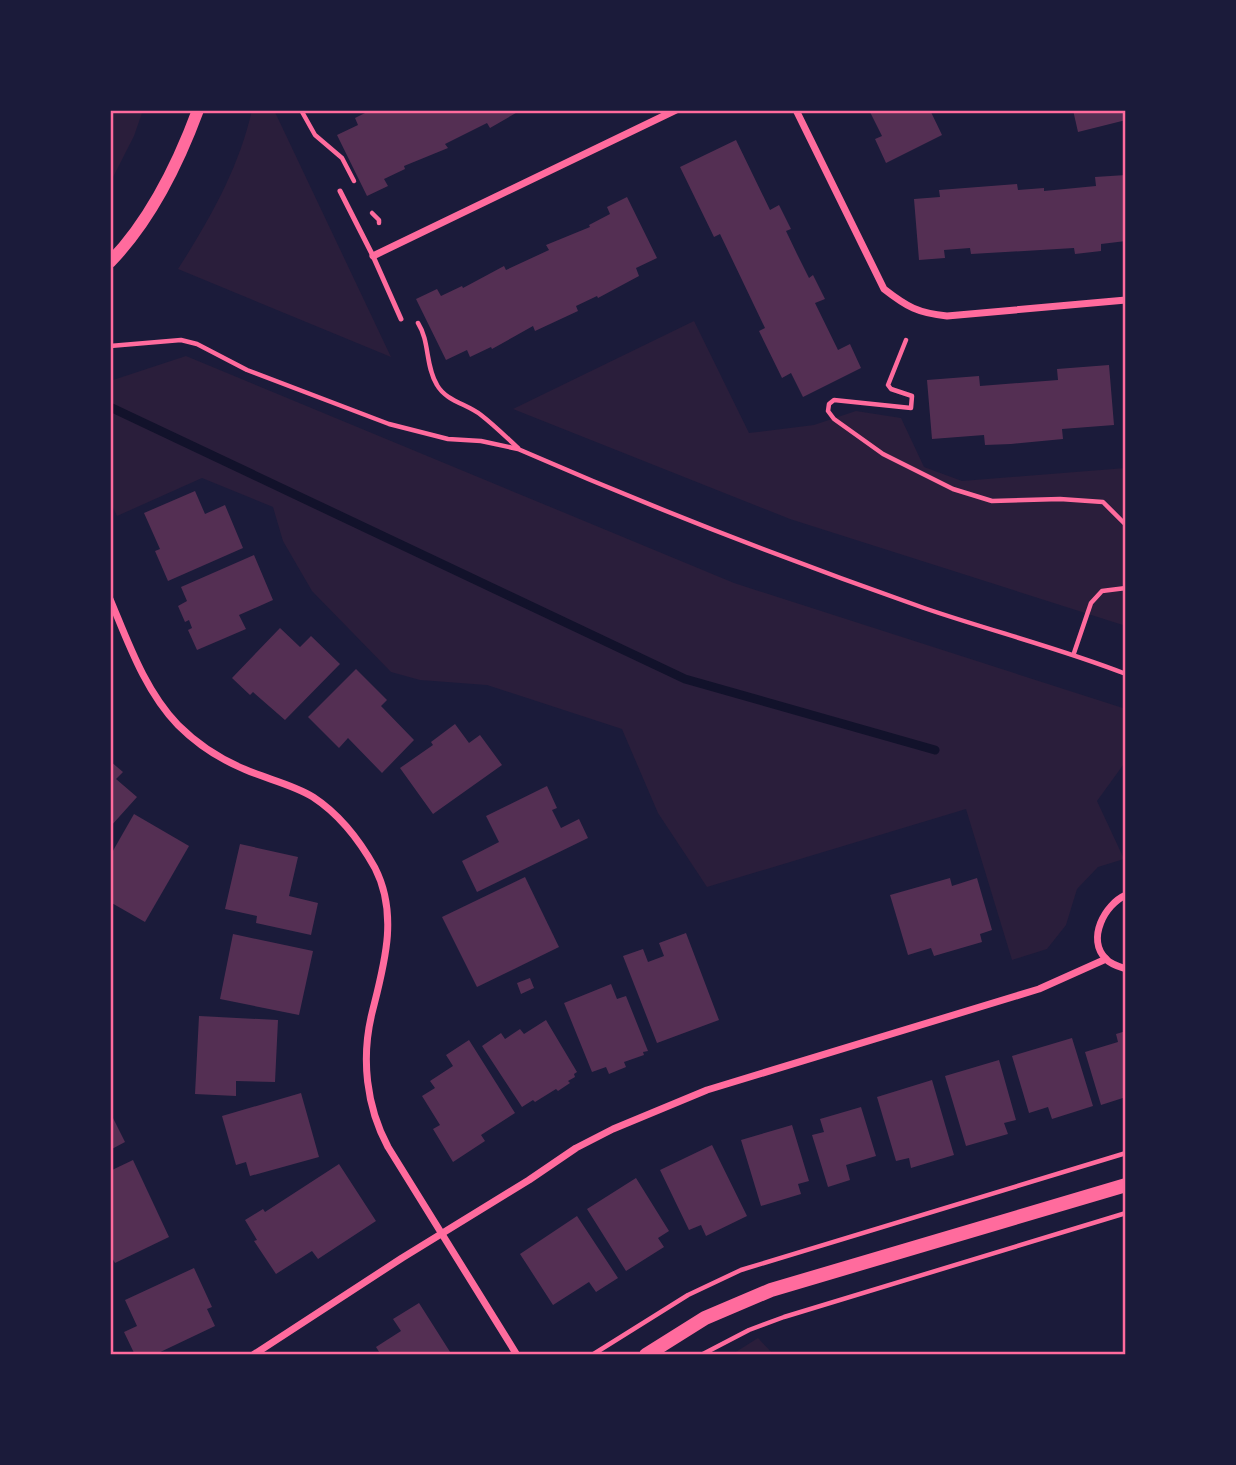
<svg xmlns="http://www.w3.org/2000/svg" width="1236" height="1465" font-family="'Golos Text',sans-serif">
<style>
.green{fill:#2a1e3b}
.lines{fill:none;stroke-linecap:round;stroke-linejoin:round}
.stream{stroke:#12122b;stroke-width:9}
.building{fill:#542f53}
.path{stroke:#ff6b9d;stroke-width:4.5}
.service{stroke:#ff6b9d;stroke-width:5}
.minor{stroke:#ff6b9d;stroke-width:7}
.tertiary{stroke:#ff6b9d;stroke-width:12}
.secondary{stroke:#ff6b9d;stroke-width:14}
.neatline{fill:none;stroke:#ff6b9d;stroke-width:2.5}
</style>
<rect width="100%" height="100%" fill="#1b1b3a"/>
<!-- green -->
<g class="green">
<path d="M110 110H143L134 136 110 183Z"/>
<path d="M252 110H274L391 357 178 269C210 219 239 168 252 110Z"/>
<path d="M694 321 749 433 814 425 856 411 901 418 924 467 962 481 1126 468V626L790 519 513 409Z"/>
<path d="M186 356 734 583 1126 709V761L1097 801 1124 859 1098 867 1077 889 1066 925 1047 949 1012 960 966 809 707 887 658 813 622 729 487 685 420 680 391 672 312 591 283 541 273 507 202 478 117 516 110 501V381Z"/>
<path d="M758 1338 774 1355H731Z"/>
</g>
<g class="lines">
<!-- stream -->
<path class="stream" d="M110 407 685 679 935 750"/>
</g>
<!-- building -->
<g class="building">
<path d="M371 110H521L490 128 487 123 445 144 448 148 404 166 405 169 384 179 388 186 367 196 337 135 358 125 355 118Z"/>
<path d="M869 110H930L942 135 886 163 875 139 882 136Z"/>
<path d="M1073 110H1126V120L1078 132Z"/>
<path d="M736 140 770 210 779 205 791 229 786 231 797 254 809 278 813 275 825 299 815 303 838 350 850 344 861 368 803 397 791 373 782 378 759 331 765 328 720 234 714 237 680 167Z"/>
<path d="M1126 175V241L1101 244V251L1075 254 1074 248 971 254 970 248 944 250 945 258 919 260 914 199 940 197 939 190 1017 184 1018 190 1044 188V191L1096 186 1095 177Z"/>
<path d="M627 197 657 258 636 268 639 276 598 298 597 296 576 306 578 311 535 331 533 326 492 349 491 347 470 357 467 350 446 360 416 299 437 289 441 296 462 286 463 288 504 266 506 270 549 250 546 245 590 227 589 225 610 214 607 207Z"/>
<path d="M1109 365 1114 425 1062 429 1063 439 1011 444 985 445 984 435 932 439 927 380 979 376 980 386 1058 380 1057 369Z"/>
<path d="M195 491 205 514 225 505 243 548 168 581 155 551 160 549 144 513Z"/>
<path d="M254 555 273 600 239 615 246 629 197 650 188 630 192 628 189 620 185 622 178 606 187 601 181 587Z"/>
<path d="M280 628 300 647 311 636 340 664 285 720 253 692 250 695 232 678Z"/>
<path d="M356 669 387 700 381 706 414 740 382 773 348 738 339 748 308 717Z"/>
<path d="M455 724 469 743 480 735 502 765 433 814 400 768 433 745 431 742Z"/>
<path d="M110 761 123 772 116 779 137 797 110 827Z"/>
<path d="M547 786 557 808 552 810 561 828 579 819 588 838 477 892 462 861 499 842 486 816Z"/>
<path d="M134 814 189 846 145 922 110 902V856Z"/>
<path d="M240 844 298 857 289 896 318 903 311 935 256 923 257 916 225 909Z"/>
<path d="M525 877 559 947 477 987 442 917Z"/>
<path d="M950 878 952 886 977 878 992 930 980 934 982 942 934 956 931 948 908 955 890 895Z"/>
<path d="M686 933 719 1020 657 1043 623 956 643 949 648 962 664 956 659 943Z"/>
<path d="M233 934 313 951 299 1015 220 999Z"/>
<path d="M530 978 534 988 521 994 517 983Z"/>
<path d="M611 984 617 999 626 996 648 1051 643 1052 644 1055 624 1062 626 1067 609 1074 606 1067 592 1072 564 1003Z"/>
<path d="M199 1016 278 1020 275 1082 236 1081V1096L195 1094Z"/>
<path d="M546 1020 577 1072 574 1074 575 1077 568 1081 570 1083 558 1091 556 1089 535 1102 533 1100 522 1107 482 1046 501 1033 505 1039 520 1029 524 1034Z"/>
<path d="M1126 1031V1097L1101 1105 1085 1052 1118 1042 1116 1034Z"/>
<path d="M1072 1038 1093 1106 1052 1119 1048 1107 1029 1113 1012 1056Z"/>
<path d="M469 1040 515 1113 481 1135 485 1141 453 1162 433 1129 440 1125 422 1096 435 1088 430 1081 453 1066 446 1055Z"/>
<path d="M999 1060 1016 1120 1004 1123 1008 1134 966 1146 945 1076Z"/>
<path d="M932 1080 954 1155 911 1168 909 1158 896 1161 877 1097Z"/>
<path d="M301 1093 319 1157 250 1176 246 1162 236 1165 222 1116Z"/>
<path d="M861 1107 876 1156 846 1165 850 1180 828 1187 812 1135 824 1132 820 1119Z"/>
<path d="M110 1112 125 1142 110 1150Z"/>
<path d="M792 1125 809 1181 798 1184 801 1194 761 1206 741 1140Z"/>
<path d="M712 1145 747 1216 706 1236 701 1225 689 1230 660 1170Z"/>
<path d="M133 1160 169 1237 115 1263 110 1254V1171Z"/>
<path d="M339 1164 376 1221 318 1259 312 1251 276 1274 254 1241 257 1240 245 1220 263 1209 265 1212Z"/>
<path d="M636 1178 669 1231 658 1238 664 1247 626 1271 587 1209Z"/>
<path d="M577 1216 618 1278 596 1292 589 1282 553 1305 520 1254Z"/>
<path d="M194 1268 212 1307 207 1309 215 1326 154 1355H135L124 1332 137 1326 125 1300Z"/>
<path d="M419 1303 452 1355H381L376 1347 401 1331 393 1319Z"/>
</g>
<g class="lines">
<!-- path -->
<g class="path">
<path d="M301 110 315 135 342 158 354 181"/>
<path d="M372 213 379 220V223"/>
<path d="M418 323C430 342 425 365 437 385 446 401 467 404 481 415 494 425 506 437 518 448"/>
<path d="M906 340 888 385 891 389 912 396 911 408 834 400 829 404 828 411 834 419 883 454 953 489 992 501 1060 499 1103 502 1126 525"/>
<path d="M110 346 181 340 197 344 247 370 389 424 448 439 481 441 518 449C651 507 787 560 924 608 991 631 1060 648 1126 674"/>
<path d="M1074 653 1091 603 1102 591 1126 588"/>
<path d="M592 1355 688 1295 741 1270 1126 1153"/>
<path d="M701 1355 749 1330 784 1317 1126 1213"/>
</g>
<!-- service -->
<path class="service" d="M340 191 373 256 401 319"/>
<!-- minor -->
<g class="minor">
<path d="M796 110 884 289C907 307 918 313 947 316L1126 300"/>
<path d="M373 256 676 110"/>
<path d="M110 599C128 642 145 691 178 725 196 743 220 759 244 769 266 779 292 784 313 797 339 814 360 841 375 868 399 915 384 965 372 1013 361 1058 366 1106 388 1147L517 1355"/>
<path d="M1126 895C1105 904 1086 939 1106 959 1110 964 1120 967 1126 969"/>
<path d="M253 1355 402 1258 529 1180 576 1148 613 1129 707 1090 1039 989 1106 959"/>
</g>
<!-- tertiary -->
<path class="tertiary" d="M110 262C151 220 178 164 198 110"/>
<!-- secondary -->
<path class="secondary" d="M646 1355 705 1318 771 1290 1126 1185"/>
</g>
<!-- border -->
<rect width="1236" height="1465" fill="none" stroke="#1b1b3a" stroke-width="224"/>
<rect x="112" y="112" width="1012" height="1241" class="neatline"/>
</svg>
